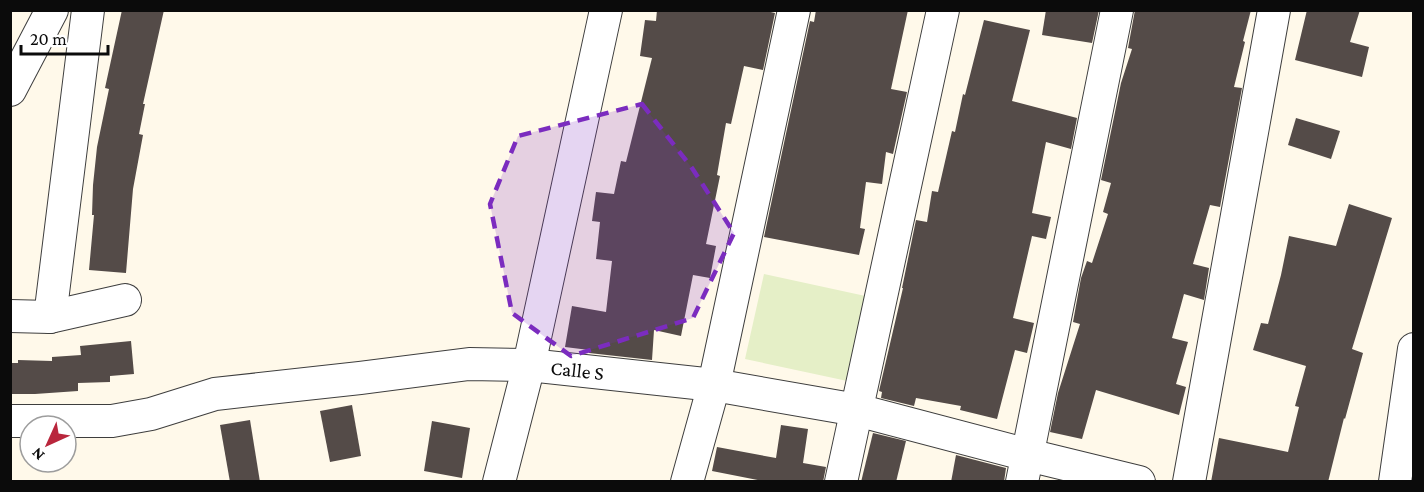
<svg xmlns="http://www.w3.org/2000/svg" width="1424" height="492" font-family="'Crimson Pro',serif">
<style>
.pitch{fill:#e5efc7}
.building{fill:#544b48}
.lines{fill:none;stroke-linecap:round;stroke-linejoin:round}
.minor-casing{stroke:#3e3e3e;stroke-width:34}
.minor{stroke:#fff;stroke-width:32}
.marked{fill:#7b2cbf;fill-opacity:0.2;stroke:#7b2cbf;stroke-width:4.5;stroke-dasharray:12 8;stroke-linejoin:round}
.labels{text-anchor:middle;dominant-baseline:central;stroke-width:6;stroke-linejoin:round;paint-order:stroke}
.street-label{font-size:20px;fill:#0b0b0b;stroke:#fff}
</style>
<rect width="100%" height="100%" fill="#fff9ea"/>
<!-- pitch -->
<path class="pitch" d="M764 274 870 297 852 382 745 359Z"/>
<!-- building -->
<g class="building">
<path d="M122 10H164L143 104H145L139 134 143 135 133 189 126 273 89 270 94 215H92L93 185 97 147 109 89 105 88Z"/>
<path d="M657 10H762L775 13 763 70 744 66 731 124 726 123 717 175 720 176 706 244 716 246 710 278 693 275 681 336 654 330 652 360 589 353V350L565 347 572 306 606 312 612 261 596 259 600 222 592 221 596 192 614 194 621 161 626 162 652 58 640 56 645 20 656 21Z"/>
<path d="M816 10H908L891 89 907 92 893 154 886 152 882 184 866 182 860 228 865 229 859 255 764 237 810 21 814 22Z"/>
<path d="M1046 10H1099L1092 43 1042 35Z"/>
<path d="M1135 10H1251L1243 41 1245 42 1234 87 1242 88 1220 207 1210 205 1193 264 1209 268 1204 300 1184 294 1172 338 1188 342 1176 384 1186 387 1179 415 1096 390 1082 439 1050 432 1058 393 1080 324 1073 322 1081 278 1087 261 1092 263 1108 214 1103 212 1111 183 1101 180 1121 83 1132 49 1128 48Z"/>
<path d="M1307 10H1360L1350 42 1369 47 1362 77 1295 60Z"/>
<path d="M984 20 1030 30 1012 101 1077 118 1071 149 1046 142 1032 213 1051 217 1046 239 1032 236 1013 318 1034 323 1027 353 1015 350 997 419 960 410 961 406 916 398 914 406 881 398 882 392 879 391 903 288H902L916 220 927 222 932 191 938 192 952 131 955 132 963 94 965 95Z"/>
<path d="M1296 118 1340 131 1331 159 1288 145Z"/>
<path d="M1349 204 1392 218 1352 349 1363 353 1345 419 1344 418 1328 482H1211L1219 438 1288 452 1299 407 1295 406 1306 366 1253 350 1261 323 1268 324 1281 275 1289 236 1336 246Z"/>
<path d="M131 341 134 374 110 376V382L78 383V391L35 394H10V363H18V360L52 361V357L81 355 80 346Z"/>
<path d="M352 405 361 456 330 462 320 411Z"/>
<path d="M250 420 260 482H230L220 425Z"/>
<path d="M432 421 470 428 462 478 424 471Z"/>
<path d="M781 425 808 429 803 463 826 467 823 482H768L712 471 717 447 776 458Z"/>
<path d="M873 433 906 441 896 482H861Z"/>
<path d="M956 455 1006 468 1004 482H951Z"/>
</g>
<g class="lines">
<!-- minor casing -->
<g class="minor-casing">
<g id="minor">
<path d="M10 90 52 10"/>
<path d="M10 316 50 317 125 300"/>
<path d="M50 317 88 10"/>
<path id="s1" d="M10 421H112L151 414 215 394 360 378 469 364 529 365 714 385 857 410 1028 455 1139 482"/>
<path d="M499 482 529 365 606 10"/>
<path d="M687 482 714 385 794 10"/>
<path d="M841 482 943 10"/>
<path d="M1022 482 1117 10"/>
<path d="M1189 482 1274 10"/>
<path d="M1395 482 1414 349"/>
</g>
</g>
<!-- minor -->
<use href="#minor" class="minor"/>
</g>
<!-- marked area -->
<path class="marked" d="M642 104 692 168 734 233 693 318 571 356 512 313 490 204 518 136Z"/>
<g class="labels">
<!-- street labels -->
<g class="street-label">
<text stroke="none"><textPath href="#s1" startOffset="573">Calle S</textPath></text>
</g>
</g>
<!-- border -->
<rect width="1424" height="492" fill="none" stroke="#0b0b0b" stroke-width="24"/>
<!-- north arrow -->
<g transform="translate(48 444) rotate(225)"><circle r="28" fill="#ffffff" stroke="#9d9d9d" stroke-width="1.5"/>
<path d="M0-4.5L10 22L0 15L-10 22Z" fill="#b9263c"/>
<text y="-9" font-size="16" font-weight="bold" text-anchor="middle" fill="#0b0b0b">N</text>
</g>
<!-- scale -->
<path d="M21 45v9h87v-9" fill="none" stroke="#0b0b0b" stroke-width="3"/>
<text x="30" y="45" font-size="18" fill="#0b0b0b" stroke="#ffffff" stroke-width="4.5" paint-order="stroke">20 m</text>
</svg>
